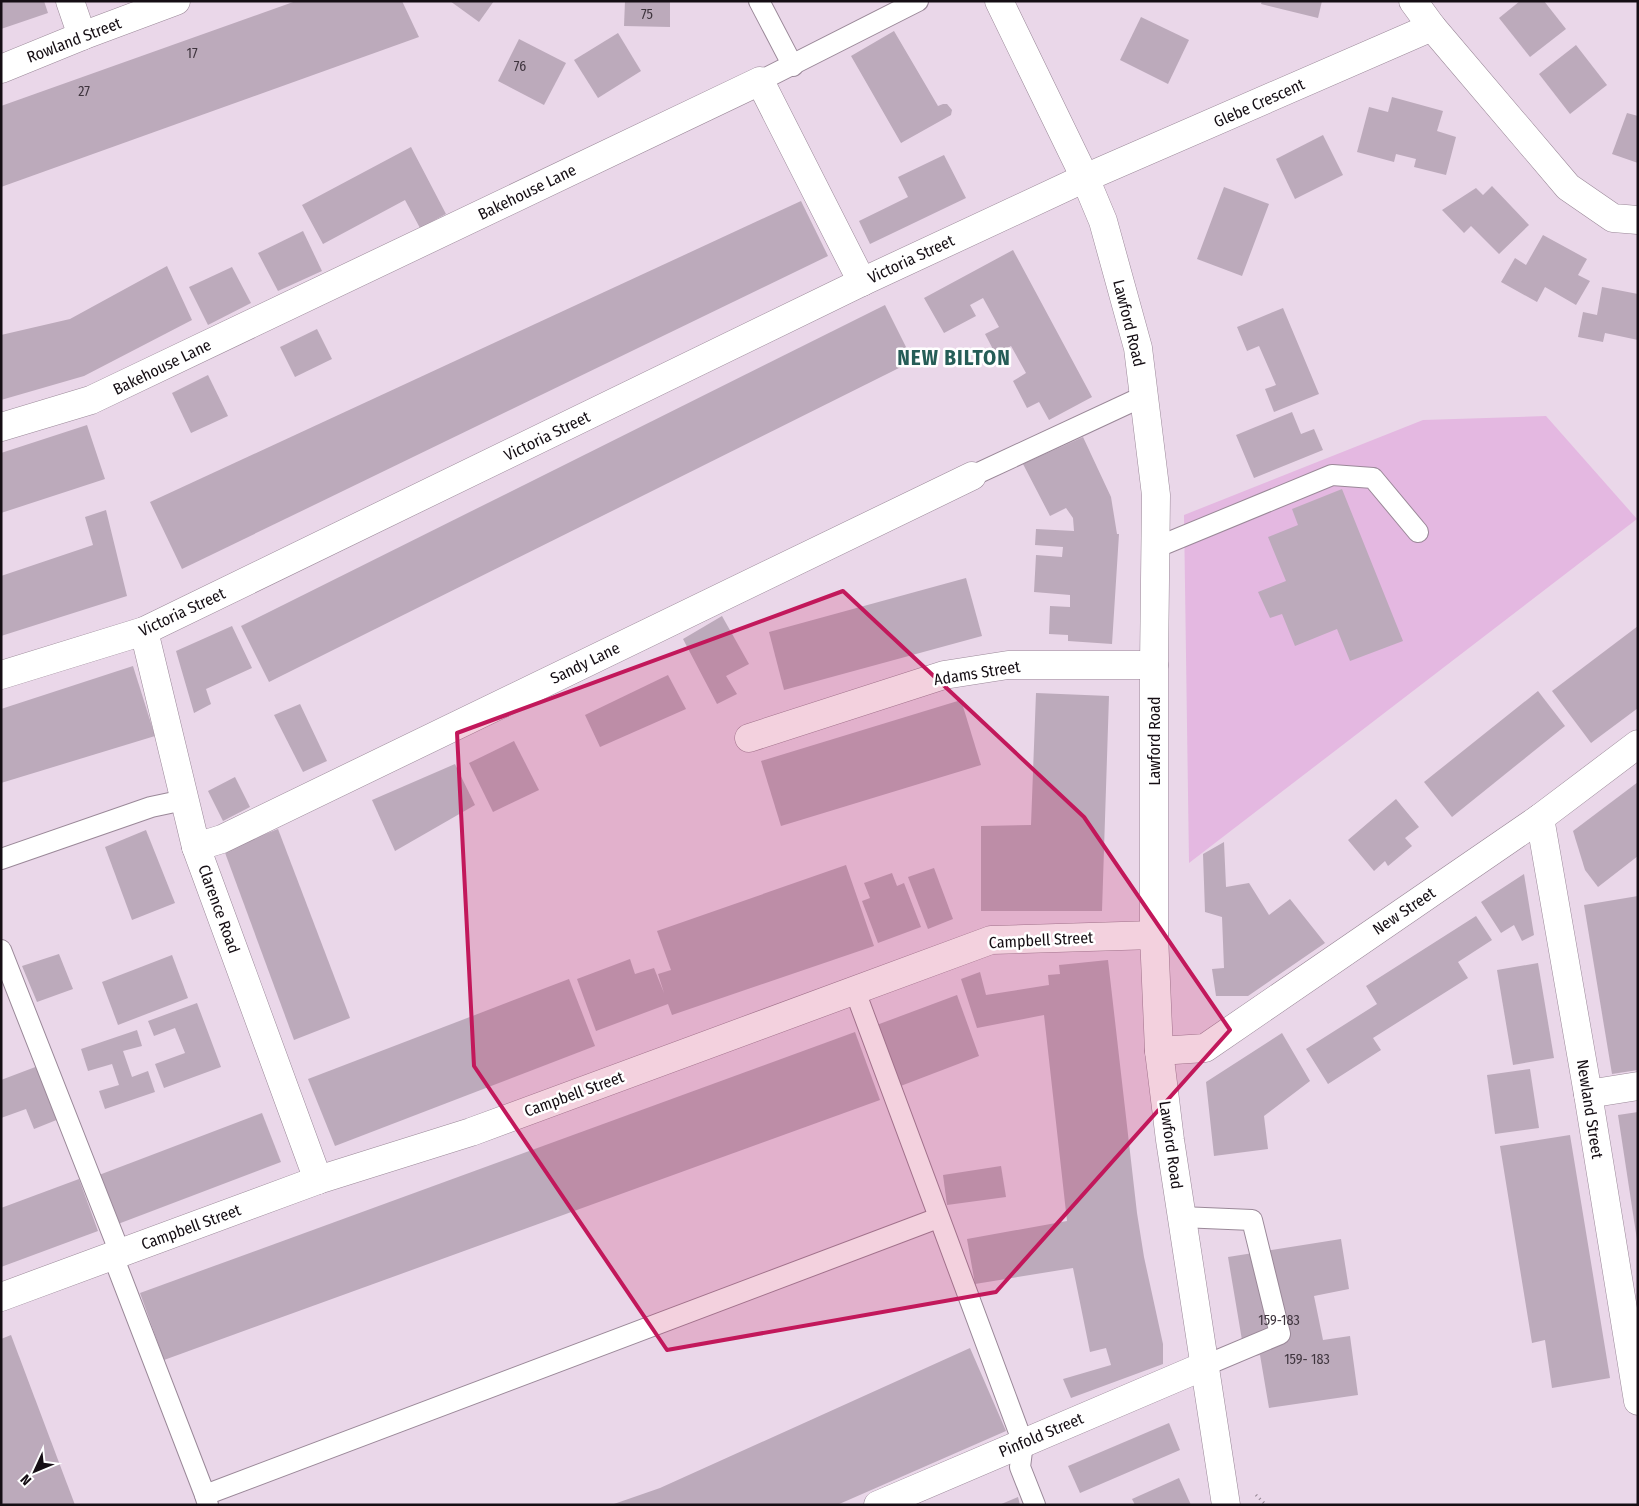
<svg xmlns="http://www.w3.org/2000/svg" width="1639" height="1506" font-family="'Fira Sans Condensed',sans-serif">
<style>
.green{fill:#e4b8e1}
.building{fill:#bcaabb}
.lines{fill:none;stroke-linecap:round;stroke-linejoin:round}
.service-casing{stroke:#9a8898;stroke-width:22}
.minor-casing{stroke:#9a8898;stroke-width:29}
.primary-casing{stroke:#9a8898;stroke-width:29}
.path{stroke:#948693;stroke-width:3;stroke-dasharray:1 4;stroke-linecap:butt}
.service{stroke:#fff;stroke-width:20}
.minor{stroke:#fff;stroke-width:28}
.primary{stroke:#fff;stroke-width:28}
.marked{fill:#c2185b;fill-opacity:0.2;stroke:#c2185b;stroke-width:4;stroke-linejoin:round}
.labels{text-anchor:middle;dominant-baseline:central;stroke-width:5;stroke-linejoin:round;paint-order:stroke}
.number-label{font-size:14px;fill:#3f353e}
.street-label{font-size:16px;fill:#150e14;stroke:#fff}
.district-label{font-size:21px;font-weight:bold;letter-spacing:1px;fill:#255d57;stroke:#fff}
</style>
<rect width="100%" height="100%" fill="#ead7e9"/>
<!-- green -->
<path class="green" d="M1546 416 1637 519 1189 863 1184 515 1423 420Z"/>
<!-- building -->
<g class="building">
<path d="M1 1H44L48 13 1 29Z"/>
<path d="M296 1H402L419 37 1 187V106Z"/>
<path d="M450 1H494L479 22Z"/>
<path d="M625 1H670V27L624 26Z"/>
<path d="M1262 1H1322L1318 18 1261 4Z"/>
<path d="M1520 1H1544L1566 29 1530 57 1499 18Z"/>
<path d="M1141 17 1189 40 1168 84 1120 60Z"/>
<path d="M894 31 938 106 943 104H947L952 110 951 115 901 143 851 56Z"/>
<path d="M618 33 641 71 598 98 574 60Z"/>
<path d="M519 39 566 63 544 105 498 81Z"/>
<path d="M1576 45 1607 85 1570 114 1539 74Z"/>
<path d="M1392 97 1443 111 1437 131 1456 137 1446 175 1414 167 1416 159 1396 154 1394 162 1357 152 1369 107 1388 112Z"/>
<path d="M1627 113 1638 116V163L1612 154Z"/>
<path d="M1323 135 1343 175 1295 199 1276 159Z"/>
<path d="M411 147 446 214 420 228 405 200 323 244 302 205Z"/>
<path d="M944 155 966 198 870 244 859 221 908 197 898 177Z"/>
<path d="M1492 186 1529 225 1499 254 1471 226 1464 233 1442 210 1476 188 1483 195Z"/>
<path d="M1224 187 1269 204 1242 276 1197 259Z"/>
<path d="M801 201 828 256 182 569 150 502Z"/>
<path d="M303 231 322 271 278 291 258 253Z"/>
<path d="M1543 235 1587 259 1578 275 1590 281 1576 305 1545 287 1537 302 1501 282 1515 258 1526 265Z"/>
<path d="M1013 250 1092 397 1049 420 1039 402 1027 408 1013 381 1026 373 1011 346 996 355 985 334 999 327 983 298 970 305 976 316 944 333 924 298Z"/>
<path d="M167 266 192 320 84 376 1 400V335L70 319Z"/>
<path d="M232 267 251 303 208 325 189 287Z"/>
<path d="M1602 287 1638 294V340L1605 333 1603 342 1578 337 1583 312 1597 315Z"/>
<path d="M885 305 913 361 269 682 241 626Z"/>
<path d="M1283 308 1319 394 1274 412 1265 389 1276 385 1259 346 1247 351 1237 327Z"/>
<path d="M317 329 332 359 295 377 280 347Z"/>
<path d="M208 375 228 416 191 433 172 393Z"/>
<path d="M1292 412 1301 434 1314 429 1323 450 1254 478 1236 435Z"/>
<path d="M87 425 105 479 1 513V453Z"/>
<path d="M1083 437 1111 497 1117 534H1119L1112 644 1068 641V635L1049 634 1050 606 1070 607V595L1034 592 1036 555 1062 557 1063 547 1035 545 1036 529 1074 531 1073 518 1066 508 1050 516 1023 464Z"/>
<path d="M1342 489 1403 641 1350 661 1337 629 1295 646 1282 614 1270 618 1258 592 1286 581 1268 537 1298 525 1292 509Z"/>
<path d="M106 510 127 596 1 636V576L93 545 85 517Z"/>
<path d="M966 578 982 636 784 690 769 632Z"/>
<path d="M722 616 749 664 726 676 737 694 717 704 683 639Z"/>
<path d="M232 626 252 668 206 689 211 704 194 713 176 651Z"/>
<path d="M1638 626V708L1591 743 1552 691Z"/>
<path d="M133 666 155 736 1 783V709Z"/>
<path d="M668 675 686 709 600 747 585 715Z"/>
<path d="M1538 691 1565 726 1452 817 1424 782Z"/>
<path d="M1036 693 1109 696 1102 911H981V826L1031 825Z"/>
<path d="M961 700 981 765 781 826 761 761Z"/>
<path d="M300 704 327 761 303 772 274 715Z"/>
<path d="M514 741 539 790 493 812 469 763Z"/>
<path d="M455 764 475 805 395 851 372 800Z"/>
<path d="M235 777 250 807 223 821 208 791Z"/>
<path d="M1638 782V856L1598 887 1585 870 1573 831Z"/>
<path d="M1396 799 1419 827 1405 838 1412 846 1388 866 1385 861 1374 871 1348 840Z"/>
<path d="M278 829 350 1018 294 1040 224 850Z"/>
<path d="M146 830 175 903 132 920 105 847Z"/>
<path d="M1224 842 1226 887 1249 883 1269 915 1290 899 1325 943 1248 996H1216L1212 969 1224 968 1222 917 1205 912 1203 854Z"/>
<path d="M846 865 874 946 672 1015 668 1004 596 1031 577 979 630 959 635 974 654 968 664 993 658 974 671 970 657 931Z"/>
<path d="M934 868 953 919 928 929 908 877Z"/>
<path d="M892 873 897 886 904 883 921 927 878 943 862 901 870 898 864 883Z"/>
<path d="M1524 874 1534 935 1522 941 1514 925 1501 933 1481 902Z"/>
<path d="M1638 896V1070L1612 1074 1584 905Z"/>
<path d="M1476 916 1492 940 1458 962 1468 978 1373 1038 1381 1050 1328 1084 1306 1049 1377 1004 1366 986Z"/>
<path d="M59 954 73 989 37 1002 22 966Z"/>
<path d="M172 955 188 998 118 1025 102 982Z"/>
<path d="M1108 960 1137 1213 1144 1257 1163 1344V1364L1071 1398 1063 1379 1111 1365 1106 1348 1090 1352 1073 1268 975 1284 967 1239 1067 1221 1044 1015 977 1028 961 979 980 972 986 995 1049 985 1048 975 1060 974 1059 965Z"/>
<path d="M1538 963 1554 1058 1513 1065 1497 970Z"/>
<path d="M569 979 595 1046 335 1146 308 1079Z"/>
<path d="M957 995 979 1056 898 1087 874 1026Z"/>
<path d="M197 1003 221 1067 164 1088 155 1064 185 1053 175 1028 154 1036 148 1021Z"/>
<path d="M137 1030 142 1046 123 1051 132 1077 148 1071 155 1092 105 1109 99 1091 119 1085 112 1064 88 1071 81 1049Z"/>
<path d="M855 1032 880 1100 164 1360 140 1293Z"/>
<path d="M1282 1033 1310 1081 1264 1116 1268 1149 1214 1156 1206 1082Z"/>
<path d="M38 1066 59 1119 34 1129 26 1109 1 1118V1080Z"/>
<path d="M1530 1069 1539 1128 1495 1134 1487 1075Z"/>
<path d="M1638 1112V1240H1637L1618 1115Z"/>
<path d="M262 1113 281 1162 118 1224 99 1175Z"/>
<path d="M1570 1135 1610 1378 1552 1388 1545 1340 1532 1343 1500 1146Z"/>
<path d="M1001 1166 1006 1197 947 1205 943 1175Z"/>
<path d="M79 1179 98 1231 1 1267V1208Z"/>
<path d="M1341 1239 1349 1289 1314 1296 1323 1340 1350 1336 1358 1395 1269 1408 1260 1355 1245 1358 1228 1257Z"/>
<path d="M11 1335 75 1505H3L1 1500V1339Z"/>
<path d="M970 1348 1006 1431 837 1505H611L660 1488Z"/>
<path d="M1169 1423 1180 1450 1080 1493 1068 1466Z"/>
<path d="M1179 1478 1191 1505H1135L1132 1499Z"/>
<path d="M1018 1497 1020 1505H999Z"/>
</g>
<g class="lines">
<!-- service casing -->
<g class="service-casing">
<g id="service">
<path d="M759 1 793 66"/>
<path d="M760 81 918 1"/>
<path d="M972 476 1144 396"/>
<path d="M1155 548 1332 475 1373 478 1418 532"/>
<path d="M1 859 151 807 184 800"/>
<path d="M1 950 120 1253"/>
<path d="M855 991 1023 1443 1020 1467 1035 1505"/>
<path d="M1181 1217 1252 1220 1280 1334 1204 1366"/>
<path d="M113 1256 205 1495"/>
<path d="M208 1505 205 1495 938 1218"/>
</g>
</g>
<!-- minor casing -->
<g class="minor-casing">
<g id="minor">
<path d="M70 1 82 36"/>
<path d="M1413 1 1432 27 1568 187 1613 218 1638 220"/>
<path d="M1 69 82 36 176 1"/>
<path d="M1 427 91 400 760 81 862 282"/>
<path d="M144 631 196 847 318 1180"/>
<path d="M1 675 144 631 862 282 1085 178 1432 27"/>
<path d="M749 738 944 675 1008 665H1154"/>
<path d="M1540 818 1588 1094 1638 1401"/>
<path d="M196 847 222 839 972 476"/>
<path d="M1159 1051 1205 1048 1540 818 1638 744"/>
<path d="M1588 1094 1638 1086"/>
<path d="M1 1297 318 1180 471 1132 991 940 1154 935"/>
<path d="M878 1505 1204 1366"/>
</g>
</g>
<!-- primary casing -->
<g class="primary-casing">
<path id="primary" d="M999 1 1085 178 1103 221 1138 348 1156 495 1154 665V935L1159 1051 1170 1140 1226 1505"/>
</g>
<!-- path -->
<path class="path" d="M1256 1495 1266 1505"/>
<!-- service -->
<use href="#service" class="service"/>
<!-- minor -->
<use href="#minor" class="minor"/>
<!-- primary -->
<use href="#primary" class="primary"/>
</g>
<!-- marked area -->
<path class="marked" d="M843 591 1084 817 1230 1030 996 1292 667 1350 474 1066 457 733Z"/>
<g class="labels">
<!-- number labels -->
<g class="number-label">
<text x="647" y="14">75</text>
<text x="192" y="53">17</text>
<text x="520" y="66">76</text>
<text x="84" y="91">27</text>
<text x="1279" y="1320">159-183</text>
<text x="1307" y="1359">159- 183</text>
</g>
<!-- street labels -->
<g class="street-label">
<text transform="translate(74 40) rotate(-21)">Rowland Street</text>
<text transform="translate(1259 103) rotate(-24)">Glebe Crescent</text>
<text transform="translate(527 192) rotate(-26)">Bakehouse Lane</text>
<text transform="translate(911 259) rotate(-25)">Victoria Street</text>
<text transform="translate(1129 323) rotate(76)">Lawford Road</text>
<text transform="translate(162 367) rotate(-26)">Bakehouse Lane</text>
<text transform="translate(547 436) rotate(-26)">Victoria Street</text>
<text transform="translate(182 612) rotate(-25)">Victoria Street</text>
<text transform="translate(585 663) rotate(-26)">Sandy Lane</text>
<text transform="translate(977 673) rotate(-9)">Adams Street</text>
<text transform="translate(1154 741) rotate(-90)">Lawford Road</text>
<text transform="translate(219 909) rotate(70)">Clarence Road</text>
<text transform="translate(1404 911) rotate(-34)">New Street</text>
<text transform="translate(1041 940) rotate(-3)">Campbell Street</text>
<text transform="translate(574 1094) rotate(-20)">Campbell Street</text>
<text transform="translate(1590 1109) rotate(81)">Newland Street</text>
<text transform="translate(1171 1145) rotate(82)">Lawford Road</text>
<text transform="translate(191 1227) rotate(-20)">Campbell Street</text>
<text transform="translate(1041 1435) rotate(-23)">Pinfold Street</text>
</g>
<!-- district labels -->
<g class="district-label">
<text x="954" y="358">NEW BILTON</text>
</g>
</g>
<!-- border -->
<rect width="1639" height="1506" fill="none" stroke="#150e14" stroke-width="5"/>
<!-- north arrow -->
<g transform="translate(35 1471) rotate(226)" stroke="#ffffff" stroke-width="4" paint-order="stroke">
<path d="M0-4L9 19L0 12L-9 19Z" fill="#150e14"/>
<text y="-8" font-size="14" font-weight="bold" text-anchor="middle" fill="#150e14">N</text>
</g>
</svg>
